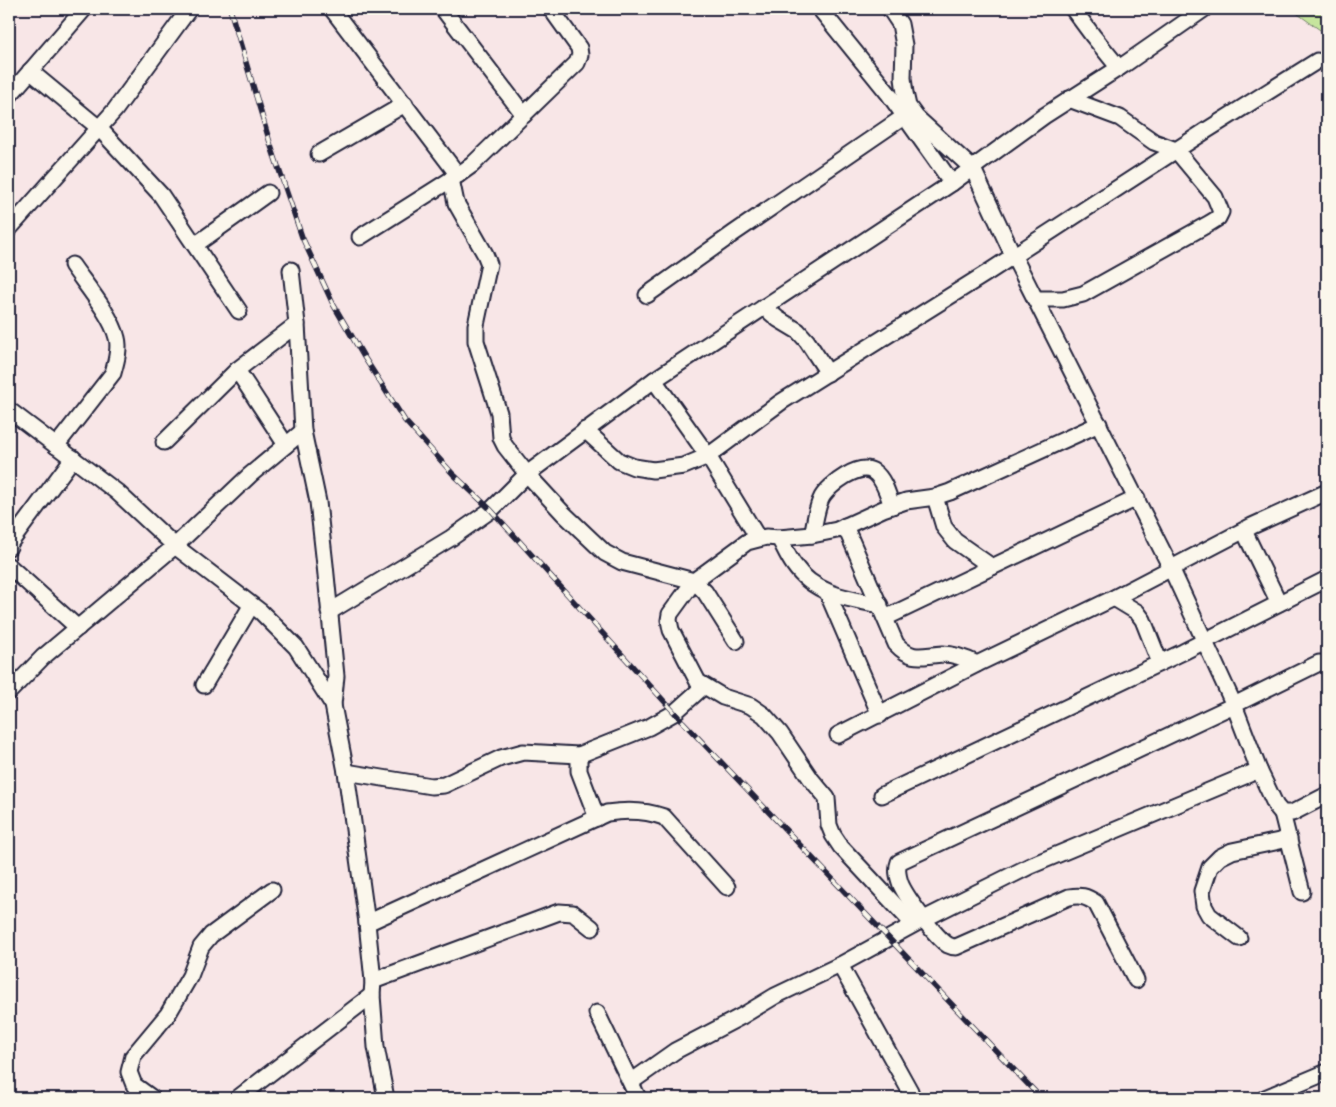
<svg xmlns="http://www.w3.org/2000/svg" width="1336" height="1107" font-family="'Architects Daughter',sans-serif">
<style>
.green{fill:#c6e59d;stroke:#74846c}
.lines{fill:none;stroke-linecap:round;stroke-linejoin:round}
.minor-casing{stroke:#22223b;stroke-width:19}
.minor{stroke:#fbf7ec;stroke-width:15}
.rail-casing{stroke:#22223b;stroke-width:5.5}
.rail{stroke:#fbf7ec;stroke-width:4;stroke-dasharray:11;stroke-linecap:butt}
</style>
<rect width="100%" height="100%" fill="#f8e6e7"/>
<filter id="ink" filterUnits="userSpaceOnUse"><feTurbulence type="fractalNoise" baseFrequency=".02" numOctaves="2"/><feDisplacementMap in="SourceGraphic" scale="10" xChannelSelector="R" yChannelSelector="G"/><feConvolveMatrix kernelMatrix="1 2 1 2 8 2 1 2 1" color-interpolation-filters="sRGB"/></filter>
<g filter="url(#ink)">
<!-- green -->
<path class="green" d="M1291 9H1327V35Z"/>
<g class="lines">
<!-- minor casing -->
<g class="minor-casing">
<g id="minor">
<path d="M332 9 458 175 360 237"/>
<path d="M443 9 524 115"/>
<path d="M820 9 888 93 952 183"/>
<path d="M890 9 900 24 904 45 903 78 905 93 908 106 916 117 973 169 1013 255 1171 568 1234 705 1259 770 1276 806 1282 813H1292L1327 795"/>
<path d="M1073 9 1093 36 1119 68"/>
<path d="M30 71 99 128 161 195 239 311"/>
<path d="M9 96 84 9"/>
<path d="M319 154 405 104"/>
<path d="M458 175 472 165 577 63 580 55 579 48 551 9"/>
<path d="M451 179 456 203 485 254 489 264 476 325V341L499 413 501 438 505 446 527 474 563 513 605 553 622 562 694 581 705 592 736 641"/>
<path d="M9 229 115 110 189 9"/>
<path d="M195 245 268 193"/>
<path d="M291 270 297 324 303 431 318 502 325 565 336 676 333 705"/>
<path d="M647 295 734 233 905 116"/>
<path d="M1035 299H1063L1083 294 1210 223 1218 218 1221 212 1215 197 1176 150 1154 142 1120 118 1069 99"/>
<path d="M764 307 778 319 798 331 807 341 828 373"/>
<path d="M237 370 286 445"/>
<path d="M654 380 708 456 758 538"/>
<path d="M9 410 117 492 175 546 261 612 296 647 333 705 346 772 367 923 373 981 372 995 376 1047 386 1098"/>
<path d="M585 430 619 461 634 467 653 470 684 466 708 456 781 402 990 271 1207 130 1317 61"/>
<path d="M164 442 237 370 297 324"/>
<path d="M56 446 113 373C116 362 120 349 117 338 112 316 85 284 72 265"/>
<path d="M935 497 944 527 955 541 992 567"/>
<path d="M845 526 896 644C913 662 922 655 943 654 955 654 967 659 977 664"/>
<path d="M1244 531 1279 603"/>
<path d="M812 535C815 523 816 508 822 497 829 485 860 461 874 472 884 479 888 495 892 506"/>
<path d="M779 538C784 547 788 557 794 565 814 594 848 599 880 605"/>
<path d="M9 547 10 543 73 458"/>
<path d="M9 566 78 628"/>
<path d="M827 592 880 715"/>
<path d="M1114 598 1137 612 1143 620 1160 663"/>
<path d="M329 612 451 538 491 510 527 474 654 380 952 183 1044 116 1125 64 1204 9"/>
<path d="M885 618 1137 498"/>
<path d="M204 685 251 606"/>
<path d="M9 692 43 657 175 546 250 475 303 431"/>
<path d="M838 735 977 664 1114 598 1252 526 1327 492"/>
<path d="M579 755V771L597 818"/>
<path d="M346 772 431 786 444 785 501 758 523 752 579 755 649 727 674 713 704 686"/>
<path d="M882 795 1183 652 1327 579"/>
<path d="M1282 813 1302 892"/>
<path d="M367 923 607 813C626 810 645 810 664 817L727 887"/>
<path d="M913 924 841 847 833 835 829 825 827 798 811 779 780 733 764 715 751 706 723 697 698 682 671 630 669 620 670 614 694 581 747 542 766 537 779 538 812 535 837 530 883 509 906 501 935 497 950 492 1099 424"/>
<path d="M1239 938 1209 915 1204 906 1202 891 1210 867 1220 857 1232 851 1289 839"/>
<path d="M840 965 910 1091 912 1098"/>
<path d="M1136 980 1096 903C1086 896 1080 895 1069 897L956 947C954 947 950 946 948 945 936 938 907 898 901 885 898 877 896 870 899 862L1234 705 1319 663H1327"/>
<path d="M373 981 559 912 573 913 592 928"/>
<path d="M597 1013 638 1098"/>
<path d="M631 1082 675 1051 742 1016 775 996 840 965 924 919 1030 866 1259 770"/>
<path d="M152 1098 134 1085 129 1072 133 1056 168 1014 190 976 201 947 211 935 272 890"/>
<path d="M238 1098 372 995"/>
<path d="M1265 1098 1327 1072"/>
</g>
</g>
<!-- minor -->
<use href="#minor" class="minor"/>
<!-- rail casing -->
<g class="rail-casing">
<path id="rail" d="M230 9 271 146 302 237 333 304 364 357 405 421 453 474 491 510 683 722 1041 1098"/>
</g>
<!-- rail -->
<use href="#rail" class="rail"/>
</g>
</g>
<!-- margin -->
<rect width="1336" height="1107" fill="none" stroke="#fbf7ec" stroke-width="30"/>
<rect x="15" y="15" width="1306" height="1077" fill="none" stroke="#22223b" stroke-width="2" filter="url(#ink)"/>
</svg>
